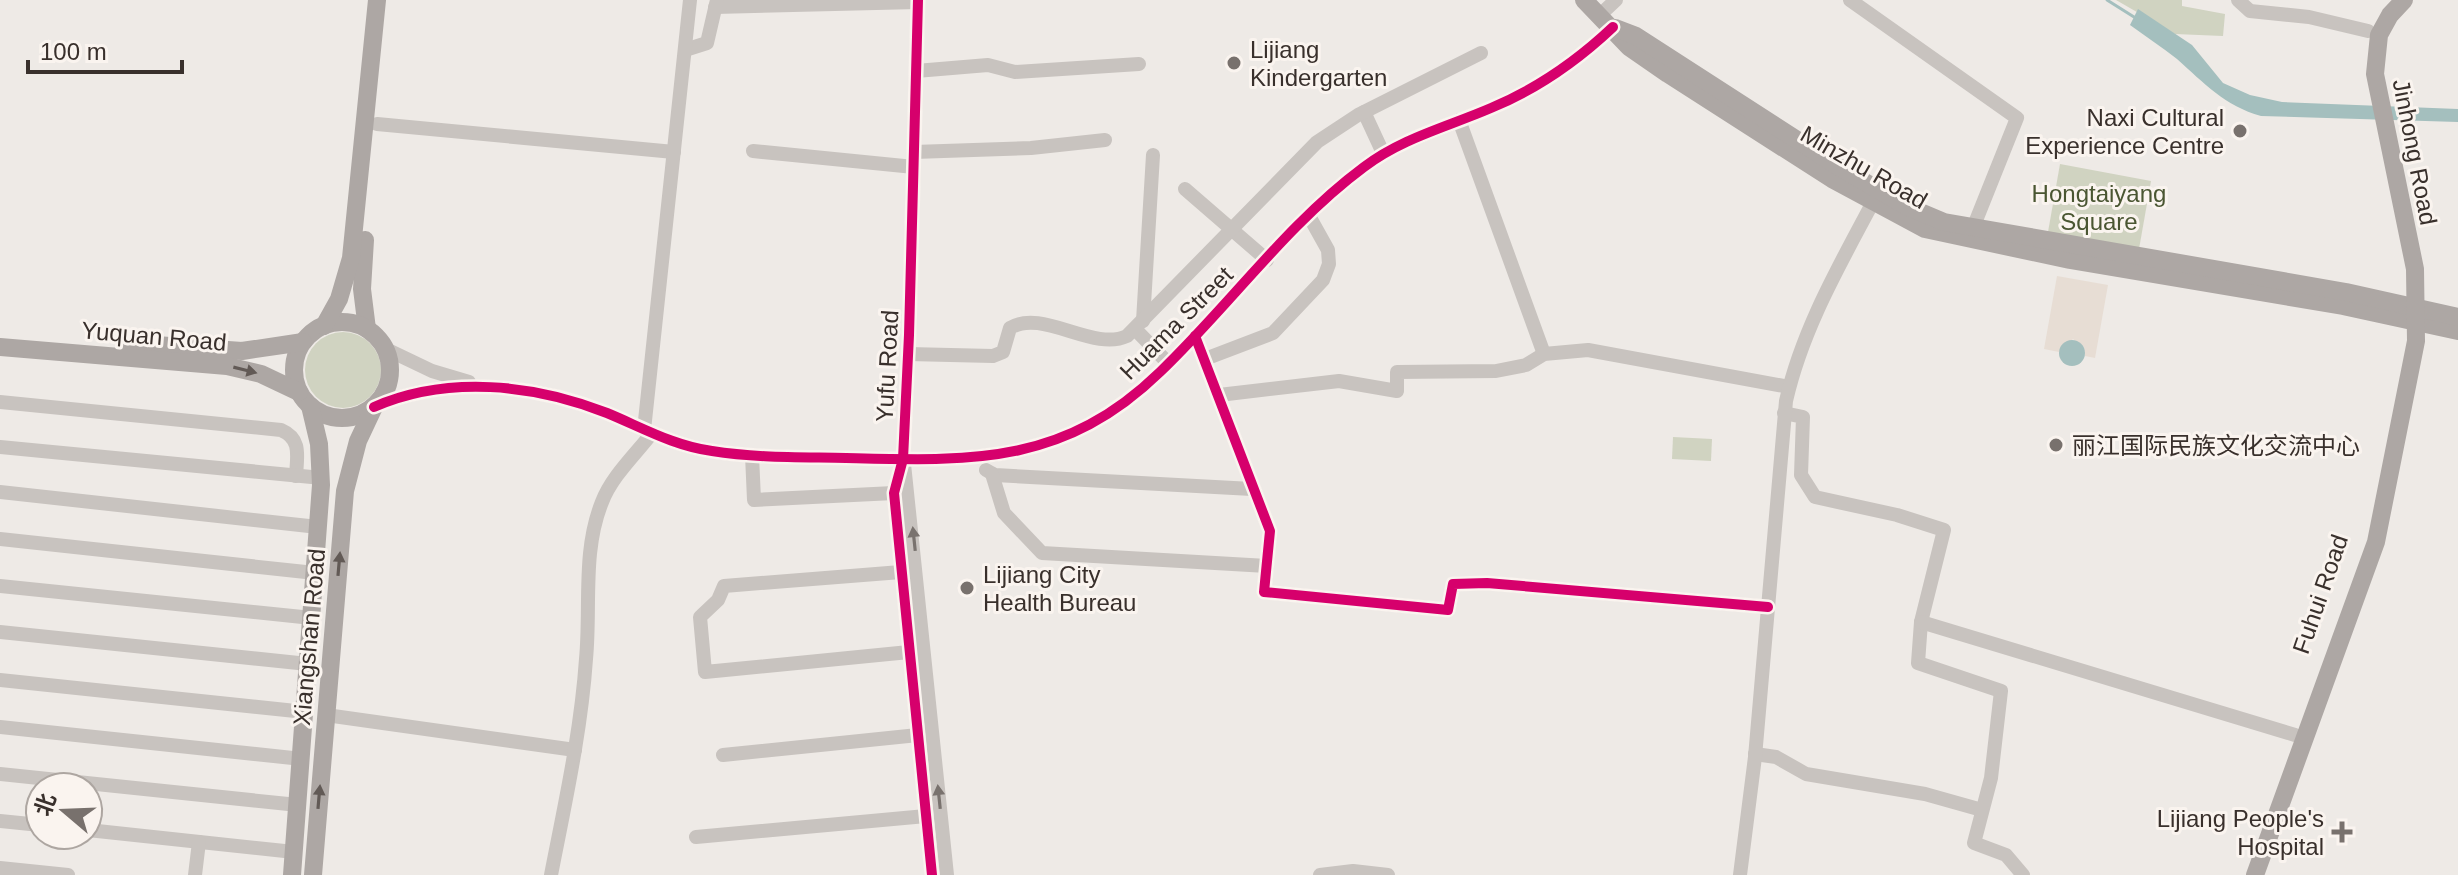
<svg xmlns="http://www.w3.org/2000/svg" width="2458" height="875" font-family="Helvetica,'Noto Sans SC',sans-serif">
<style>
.green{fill:#d0d3c1}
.plaza{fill:#e7ddd4}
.water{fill:#a4bfbe}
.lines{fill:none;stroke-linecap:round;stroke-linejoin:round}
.stream{stroke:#a4bfbe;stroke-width:3}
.minor{stroke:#c8c3bf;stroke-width:14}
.major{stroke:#ada7a4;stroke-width:18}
.cycleway-casing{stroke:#faf4ef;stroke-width:15}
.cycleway{stroke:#d6006c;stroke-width:10}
.oneway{fill:#625a56}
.oneway2{fill:#79726e}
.poi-dot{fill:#78716d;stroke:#faf4ef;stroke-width:3}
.labels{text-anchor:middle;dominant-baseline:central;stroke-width:6;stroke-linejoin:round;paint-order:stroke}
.poi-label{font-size:24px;fill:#39302c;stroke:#faf4ef;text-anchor:start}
.street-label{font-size:24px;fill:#39302c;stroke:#faf4ef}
.park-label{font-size:24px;fill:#4a5632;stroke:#faf4ef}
</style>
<rect width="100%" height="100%" fill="#eeeae6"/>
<!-- green -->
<g class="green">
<path d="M2116 0H2182V6L2225 14 2223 36 2175 34Z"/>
<path d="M2060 164 2151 181 2139 249 2048 232Z"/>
<circle cx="343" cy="370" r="38"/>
<path d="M1673 437 1712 439 1711 461 1672 459Z"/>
</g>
<!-- plaza -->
<path class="plaza" d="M2057 276 2108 285 2095 358 2085 356 2084 347 2073 339 2059 352 2044 349Z"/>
<!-- water -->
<g class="water">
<path d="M2138 9 2192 45 2223 83 2250 95 2282 102 2458 109V122L2261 116C2225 106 2204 83 2177 59 2162 47 2145 36 2130 25Z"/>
<circle cx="2072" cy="353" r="13"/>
</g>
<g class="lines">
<!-- stream -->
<path class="stream" d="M2107 0 2134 17"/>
<!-- minor -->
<g class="minor">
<path d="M918 0 909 335 903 459 894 493 932 875"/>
<path d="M1850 0 2017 118 1973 228"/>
<path d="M2238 0 2250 11 2309 17 2368 31"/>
<path d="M715 7 918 2"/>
<path d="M1600 15 1616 0"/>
<path d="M685 50 707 43 717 0"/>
<path d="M916 71 988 65 1015 72 1139 64"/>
<path d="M1364 112 1383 153"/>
<path d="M1459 120 1544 354"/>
<path d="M377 124 674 152"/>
<path d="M753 151 914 167"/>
<path d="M914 152 1031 148 1105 140"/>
<path d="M1185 189 1267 260"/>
<path d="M1143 321 1153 155"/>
<path d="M1135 329 1169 364"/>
<path d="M1195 336 1270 531 1264 592 1448 610 1453 584 1487 583 1768 607"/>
<path d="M386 349 432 371 469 382"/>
<path d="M908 354 993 356 1003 352 1010 328C1042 308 1093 352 1127 336L1317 142 1358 115 1481 53"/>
<path d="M1205 359 1273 333 1323 280 1329 264 1328 250 1309 216"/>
<path d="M1219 395 1339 381 1397 391V372L1496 371 1526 365 1544 354 1588 350 1789 387"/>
<path d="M0 402 281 430C302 439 297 456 296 476"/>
<path d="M374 407C447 375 534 384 607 413 641 427 674 446 712 451 756 458 801 457 846 458 971 461 1063 466 1160 372 1229 306 1287 224 1364 167 1402 138 1447 127 1491 108 1537 89 1577 61 1613 27"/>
<path d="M1784 413 1803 417 1801 475 1815 497 1897 515 1944 530 1921 622 1918 663 2001 691 1991 778 1974 843 2006 855 2023 875"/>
<path d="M644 430 690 0"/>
<path d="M0 447 322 478"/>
<path d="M752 455 754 500 894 493"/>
<path d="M904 464 947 875"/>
<path d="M986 470 995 475 1252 489"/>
<path d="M992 474 1004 513 1042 553 1267 566"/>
<path d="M0 492 318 527"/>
<path d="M0 539 315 573"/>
<path d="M901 572 724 586 718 600 700 617 705 672 909 652"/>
<path d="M0 586 312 618"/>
<path d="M1921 622 2295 735"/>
<path d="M0 632 308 664"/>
<path d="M0 680 305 712"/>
<path d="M326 715 575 750"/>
<path d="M0 727 302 759"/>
<path d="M1755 754 1776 757 1806 774 1925 794 1982 810"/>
<path d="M723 755 918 735"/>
<path d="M0 774 298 805"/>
<path d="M0 821 40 825"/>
<path d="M88 830 294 852"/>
<path d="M696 837 926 816"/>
<path d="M0 868 68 875"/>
<path d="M195 875 199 842"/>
<path d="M551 875C565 803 581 732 586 659 591 607 582 551 602 502 612 476 635 455 652 433"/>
<path d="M1320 875 1353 871 1388 875"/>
<path d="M1740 875 1755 757 1786 401C1802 330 1839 266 1873 202"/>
</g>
<!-- major -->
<g class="major">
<path d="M1584 0 1629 47 1668 74 1832 179 1925 229 2070 260 2343 306 2458 331"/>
<path d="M1615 28 1636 36 1839 167 1906 206 1944 222 2346 292 2458 317"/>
<path d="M365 240 362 289 367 329"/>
<circle cx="342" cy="370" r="48"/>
<path d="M324 326 339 299 351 258 377 0"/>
<path d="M127 343 242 351 303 342"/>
<path d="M0 347 227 366 261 374 299 392"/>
<path d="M292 875 321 485 319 444 310 406"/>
<path d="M313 875 345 491 358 441 374 407"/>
<path d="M2255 875 2376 542 2416 341 2415 269 2375 74 2379 35 2390 15 2404 0"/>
</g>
<!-- cycleway casing -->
<g class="cycleway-casing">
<g id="cycleway">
<path d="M918 0 909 335 903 459 894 493 932 875"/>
<path d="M1195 336 1270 531 1264 592 1448 610 1453 584 1487 583 1768 607"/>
<path d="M374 407C447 375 534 384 607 413 641 427 674 446 712 451 756 458 801 457 846 458 971 461 1063 466 1160 372 1229 306 1287 224 1364 167 1402 138 1447 127 1491 108 1537 89 1577 61 1613 27"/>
</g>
</g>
<!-- cycleway -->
<use href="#cycleway" class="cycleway"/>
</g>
<!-- one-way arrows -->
<defs><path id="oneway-solid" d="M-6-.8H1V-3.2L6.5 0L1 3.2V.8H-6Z" transform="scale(2)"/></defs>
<g class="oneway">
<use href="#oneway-solid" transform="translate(245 370) rotate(14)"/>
<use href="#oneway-solid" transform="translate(339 564) rotate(-85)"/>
<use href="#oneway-solid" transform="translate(319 797) rotate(-85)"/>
</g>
<g class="oneway2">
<use href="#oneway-solid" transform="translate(914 539) rotate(-96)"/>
<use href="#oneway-solid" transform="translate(939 797) rotate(-96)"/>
</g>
<!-- markers -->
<g class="poi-dot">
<circle cx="1234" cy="63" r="8"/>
<circle cx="2240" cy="131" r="8"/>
<circle cx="2056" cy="445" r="8"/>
<circle cx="967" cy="588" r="8"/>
<path d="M2338 820h8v8h8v8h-8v8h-8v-8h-8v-8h8z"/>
</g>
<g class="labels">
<!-- poi labels -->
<g class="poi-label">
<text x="1250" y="49">Lijiang<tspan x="1250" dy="28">Kindergarten</tspan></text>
<text x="2224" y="117" text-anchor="end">Naxi Cultural<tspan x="2224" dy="28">Experience Centre</tspan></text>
<text x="2072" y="445">丽江国际民族文化交流中心</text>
<text x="983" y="574">Lijiang City<tspan x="983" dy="28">Health Bureau</tspan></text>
<text x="2324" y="818" text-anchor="end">Lijiang People's<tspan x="2324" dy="28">Hospital</tspan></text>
</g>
<!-- street labels -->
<g class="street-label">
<text transform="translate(2415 152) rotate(79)">Jinhong Road</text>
<text transform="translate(1864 167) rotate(30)">Minzhu Road</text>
<text transform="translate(1176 323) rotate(-45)">Huama Street</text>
<text transform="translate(154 336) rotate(5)">Yuquan Road</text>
<text transform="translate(887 366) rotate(-87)">Yufu Road</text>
<text transform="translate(2320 594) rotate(-71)">Fuhui Road</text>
<text transform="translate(309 637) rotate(-85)">Xiangshan Road</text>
</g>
<!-- park labels -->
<g class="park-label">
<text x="2099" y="193">Hongtaiyang<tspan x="2099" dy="28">Square</tspan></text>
</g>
</g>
<!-- north arrow -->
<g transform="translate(64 811) rotate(289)"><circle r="38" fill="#faf4ef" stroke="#ada6a1" stroke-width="2"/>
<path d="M0-6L14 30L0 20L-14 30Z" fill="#78716d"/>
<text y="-12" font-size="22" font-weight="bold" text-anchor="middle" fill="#39302c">北</text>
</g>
<!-- scale -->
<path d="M28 60v12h154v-12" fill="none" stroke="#39302c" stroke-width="4"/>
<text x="40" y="60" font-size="24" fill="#39302c" stroke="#faf4ef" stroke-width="6" paint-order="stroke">100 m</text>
</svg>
